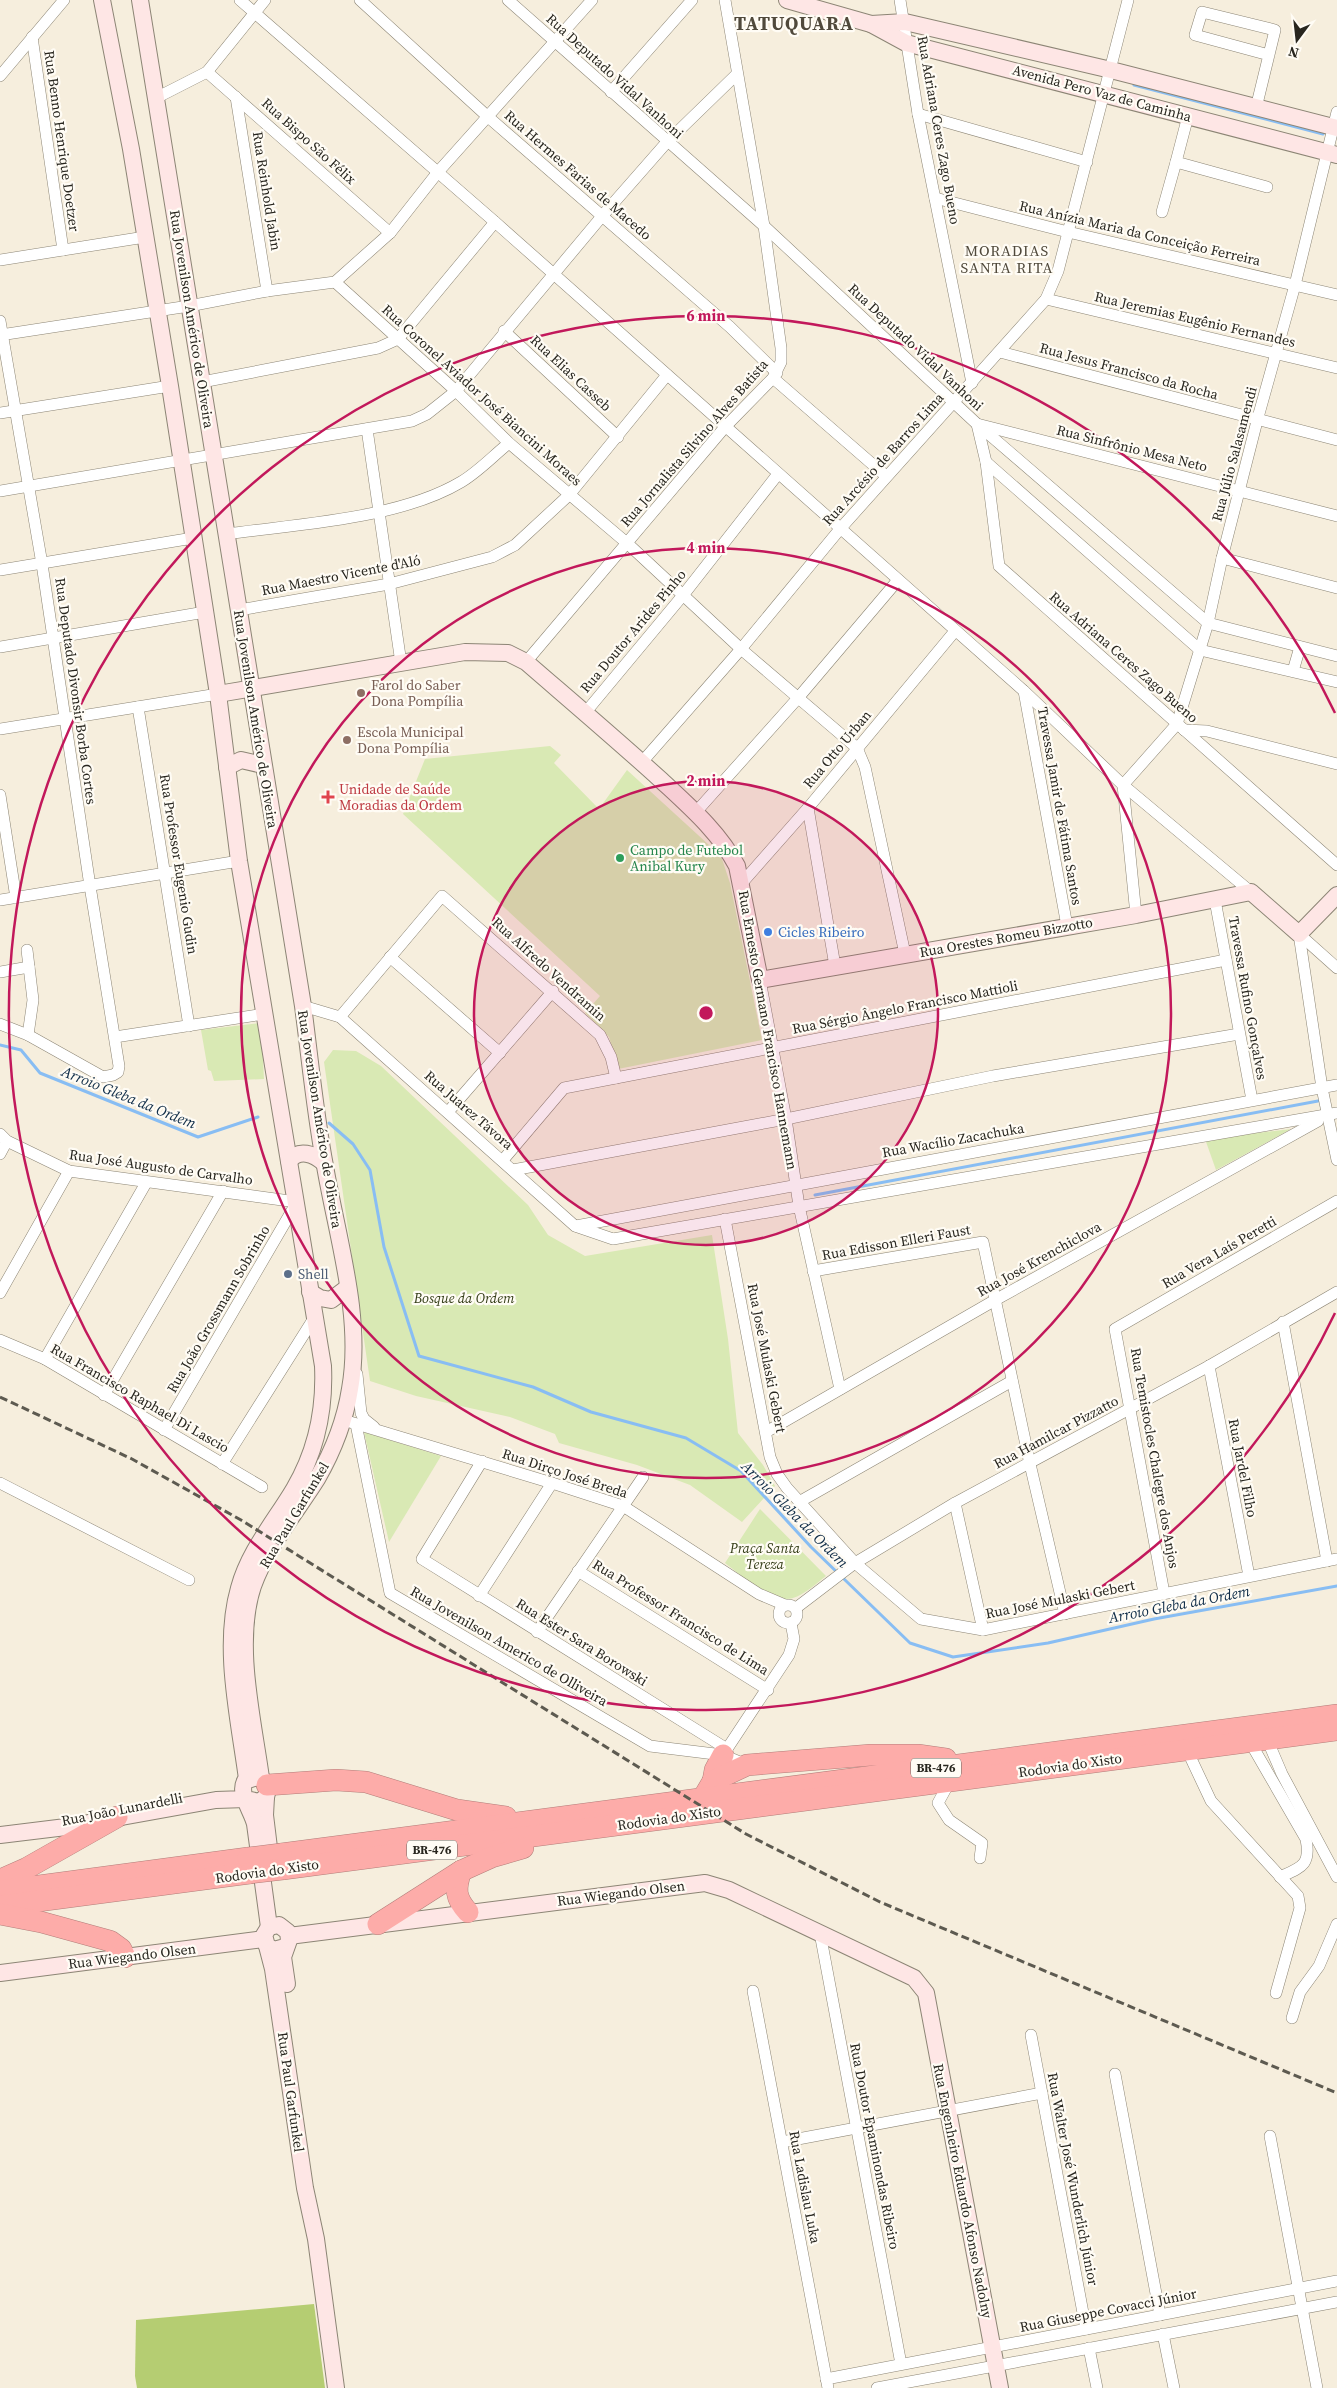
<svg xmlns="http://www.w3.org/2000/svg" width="1337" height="2388" font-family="'Source Serif 4',serif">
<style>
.green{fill:#d9e9b4}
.forest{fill:#b5cd72}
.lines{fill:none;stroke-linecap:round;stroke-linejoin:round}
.stream{stroke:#88bdf3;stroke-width:3}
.street-casing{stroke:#8c8575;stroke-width:12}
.secondary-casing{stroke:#8c8575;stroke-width:18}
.highway-casing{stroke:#b27d79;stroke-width:22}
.street{stroke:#fff;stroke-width:11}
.secondary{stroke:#fee6e5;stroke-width:16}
.highway{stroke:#fdaca9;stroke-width:21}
.rail{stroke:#5d5a50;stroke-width:3;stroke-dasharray:8 4;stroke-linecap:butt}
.highway-bridge-casing{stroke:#b27d79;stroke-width:22;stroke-linecap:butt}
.highway-bridge{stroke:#fdaca9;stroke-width:21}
.ring{fill:none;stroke:#c2185b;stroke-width:2.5}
.education-dot{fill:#8d6e63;stroke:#fffcf5;stroke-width:2}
.health-dot{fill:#e0444e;stroke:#fffcf5;stroke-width:2}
.leisure-dot{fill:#2e9e5b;stroke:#fffcf5;stroke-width:2}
.shop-dot{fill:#3f7fe0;stroke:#fffcf5;stroke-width:2}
.service-dot{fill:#5c6f8a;stroke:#fffcf5;stroke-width:2}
.labels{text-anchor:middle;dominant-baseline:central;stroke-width:4.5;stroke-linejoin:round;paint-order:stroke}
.shield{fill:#fffcf5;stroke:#68665f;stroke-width:1}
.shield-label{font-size:12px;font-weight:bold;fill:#28261f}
.street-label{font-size:14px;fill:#28261f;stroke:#fffcf5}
.education-label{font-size:14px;fill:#785e54;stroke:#fffcf5;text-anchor:start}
.health-label{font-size:14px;fill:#be3a42;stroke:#fffcf5;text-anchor:start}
.leisure-label{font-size:14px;fill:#27864d;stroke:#fffcf5;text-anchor:start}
.shop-label{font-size:14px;fill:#366cbe;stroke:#fffcf5;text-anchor:start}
.service-label{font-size:14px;fill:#4e5e75;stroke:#fffcf5;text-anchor:start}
.park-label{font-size:14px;font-style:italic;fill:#353e18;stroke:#fffcf5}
.neighbourhood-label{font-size:15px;letter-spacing:1px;fill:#50493b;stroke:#fffcf5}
.water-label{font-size:15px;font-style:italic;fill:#0f2c47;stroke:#fffcf5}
.district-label{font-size:19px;font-weight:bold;letter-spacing:1px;fill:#50493b;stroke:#fffcf5}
.centre{fill:#c2185b;stroke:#fffcf5;stroke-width:2.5}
.ring-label{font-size:15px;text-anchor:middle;font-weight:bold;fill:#c2185b;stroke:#fffcf5;stroke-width:4.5;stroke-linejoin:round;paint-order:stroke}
</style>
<rect width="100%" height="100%" fill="#f6eedd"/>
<!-- green -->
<g class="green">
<path d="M550 746 561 755 554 763 599 809 627 770 721 856 730 883 762 1040 618 1069 609 1037 585 1013 600 996 403 814 425 759Z"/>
<path d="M261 1023 264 1079 214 1081 211 1071 208 1070 201 1030Z"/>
<path d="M333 1050 356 1051 381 1066 528 1205 548 1235 585 1256 712 1235 728 1339 738 1433 763 1465 775 1486 742 1522 690 1485 637 1465 559 1443 555 1434 510 1417 416 1396 370 1381 324 1062Z"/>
<path d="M1291 1129 1216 1170 1205 1139Z"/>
<path d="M364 1432 441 1456 389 1542Z"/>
<path d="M760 1509 826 1576C817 1583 804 1595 793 1598 772 1605 741 1575 725 1563Z"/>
</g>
<!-- forest -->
<path class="forest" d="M314 2304 325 2388H137L135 2376 136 2320Z"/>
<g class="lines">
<!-- stream -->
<g class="stream">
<path d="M1134 85 1323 134"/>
<path d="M0 1045 21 1050 40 1073 198 1137 258 1117"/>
<path d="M329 1123 353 1144 370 1170 384 1247 419 1356 533 1387 591 1412 686 1438 741 1471 811 1547 910 1643 953 1657 1048 1643 1154 1619 1337 1586"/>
<path d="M815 1195 1318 1101"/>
</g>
<!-- street casing -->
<g class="street-casing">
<g id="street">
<path d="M240 0 495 222 1024 691 1123 785 1251 892"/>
<path d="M360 0 487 116 730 327 777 373"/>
<path d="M508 0 764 226 977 424 1208 623 1337 656"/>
<path d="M900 0 918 114 972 383"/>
<path d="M32 37 63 250"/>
<path d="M207 72 390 233"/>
<path d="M0 76 64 0"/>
<path d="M611 92 692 0"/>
<path d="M236 97 267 291"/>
<path d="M156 98 207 72 265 0"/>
<path d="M1256 108 1275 30 1202 12 1195 35 1269 55"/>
<path d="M918 114 1087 162"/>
<path d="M1188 116 1176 162 1267 187"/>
<path d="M935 198 1068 232 1337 295"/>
<path d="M1162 212 1176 162"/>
<path d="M0 260 145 237"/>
<path d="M335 282 456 391 509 443 628 544 741 649 857 748 865 767 905 954"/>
<path d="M1046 299 1337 368"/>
<path d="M0 321 42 564 90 886 119 1066 118 1072 113 1075 103 1077 28 1035 0 1024"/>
<path d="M504 331 618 437"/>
<path d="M0 335 189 306 267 291 335 282 390 233 438 172 592 0"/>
<path d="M1000 352 1337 440"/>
<path d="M773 378 886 476"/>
<path d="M202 382 378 348 398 339 495 222"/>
<path d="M0 413 170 386"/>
<path d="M367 429 401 663"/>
<path d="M986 462 1200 650 1337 682"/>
<path d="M0 491 412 421 427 414 456 391 603 215 667 142 737 74"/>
<path d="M1337 516 977 424 986 462 999 566 1337 865"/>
<path d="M227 534C298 524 399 519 461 482 478 472 493 456 509 443"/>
<path d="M1222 558 1337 588"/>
<path d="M0 570 193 538"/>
<path d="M239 610 389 584 492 557 515 545 569 495 667 375"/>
<path d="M0 647 205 612"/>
<path d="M526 662 725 427 773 378 781 362V348L764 226 725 0"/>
<path d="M1293 671 1300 647"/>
<path d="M1024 691 1067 926"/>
<path d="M138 707 189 1026"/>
<path d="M585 713 684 594 778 474"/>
<path d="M0 729 218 694"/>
<path d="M1184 730 1207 731 1337 764"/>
<path d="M642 762 741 649 840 529 1046 299 1058 271 1128 0"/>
<path d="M0 795 16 898"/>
<path d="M808 808 835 966"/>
<path d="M696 812 798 698 898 580"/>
<path d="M741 884 808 808 955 631"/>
<path d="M0 900 239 861"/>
<path d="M1215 900 1252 1100"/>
<path d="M1136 915 1123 785 1177 724 1208 623 1222 558 1257 421 1295 285 1337 112"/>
<path d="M1299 934 1322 1088 1337 1160"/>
<path d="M1299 934 1337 968"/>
<path d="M27 950 33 1000 28 1035"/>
<path d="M390 957 500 1053"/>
<path d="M0 972 29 967"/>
<path d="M760 980 786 1119 799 1206 840 1389"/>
<path d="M303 1006 340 1017 575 1226 613 1239 1337 1113"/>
<path d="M340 1017 442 896 600 1035 611 1057 616 1078"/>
<path d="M115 1037 264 1014"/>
<path d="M448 1112 553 991"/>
<path d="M0 1134 7 1141 69 1171 297 1202 164 1430"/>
<path d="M0 1154 7 1141"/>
<path d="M503 1160 564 1088 1226 960"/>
<path d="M513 1170 786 1119 993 1076 1239 1034"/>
<path d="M725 1219 770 1457 777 1474 787 1488 855 1563 921 1619 983 1630 1337 1559"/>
<path d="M576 1226 1337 1085"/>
<path d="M813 1271 983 1242 1030 1464 1065 1614"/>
<path d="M0 1293 69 1171"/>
<path d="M1283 1322 1327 1561"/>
<path d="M0 1340 45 1359 262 1487"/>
<path d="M45 1359 146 1183"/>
<path d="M1209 1366 1249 1576"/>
<path d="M357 1374 361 1413 364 1419 374 1427"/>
<path d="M104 1395 223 1191"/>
<path d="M350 1422 552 1483 623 1506 759 1594 785 1605"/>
<path d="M356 1424 390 1593 650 1746 723 1755 747 1765"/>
<path d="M766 1432 997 1299 1318 1121"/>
<path d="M482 1461 422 1559 727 1749"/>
<path d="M222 1464 316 1315"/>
<path d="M0 1483 189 1580"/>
<path d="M799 1502 1012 1381"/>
<path d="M955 1503 983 1630"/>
<path d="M578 1571 768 1690"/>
<path d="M1164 1593 1115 1329 1337 1201"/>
<path d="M479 1596 552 1483"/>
<circle cx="788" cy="1614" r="9"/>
<path d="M796 1608 855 1563 955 1503 1209 1366 1337 1292"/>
<path d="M537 1632 643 1477"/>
<path d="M1267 1739 1282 1774 1337 1877"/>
<path d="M1250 1742 1306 1839C1311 1865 1302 1867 1280 1877"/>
<path d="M1187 1750 1211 1801 1298 1896 1300 1908 1276 1993"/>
<path d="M723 1755 789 1655 794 1639 791 1623"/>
<path d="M950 1781 938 1803 949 1820 982 1843 980 1858"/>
<path d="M820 1933 901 2364"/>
<path d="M753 1991 828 2388"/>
<path d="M1292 2018 1300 1992 1319 1966 1337 1924"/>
<path d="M1031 2035 1086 2329"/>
<path d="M1115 2074 1160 2315"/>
<path d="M1270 2136 1317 2388"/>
<path d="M782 2142 1042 2093"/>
<path d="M1163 2334 1174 2388"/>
<path d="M1089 2348 1097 2388"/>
<path d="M826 2379 1337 2281"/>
<path d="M877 2388 1337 2302"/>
</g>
</g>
<!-- secondary casing -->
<g class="secondary-casing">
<g id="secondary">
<path d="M102 0 131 149 170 386 218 694 239 861 323 1366C325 1410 317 1450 294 1489 275 1521 249 1551 239 1588 222 1647 239 1718 247 1779"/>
<path d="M140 0 303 1006C310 1059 315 1113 325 1166 337 1237 363 1317 350 1389 345 1421 333 1451 317 1479 295 1514 267 1547 253 1586 234 1643 253 1719 261 1778"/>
<path d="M787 0 871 24 906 43 1337 155"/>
<path d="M871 24 905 22 1111 70 1337 128"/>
<path d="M218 694 465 652 508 653 526 662C571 701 617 740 661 780 690 807 719 832 737 866L760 980 1136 915 1251 892 1299 934 1337 895"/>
<path d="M227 767 241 760 263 765"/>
<path d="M289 1161C299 1148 314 1154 324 1163"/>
<path d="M310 1292 320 1298 331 1300 347 1288"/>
<path d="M266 1797 265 1815 271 1864"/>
<path d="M0 1835 66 1827 216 1800 246 1799 259 1802 266 1797 268 1789 263 1780 257 1777 245 1781C238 1794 252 1811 255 1824L269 1927"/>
<path d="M289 1936 705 1883 729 1890 914 1978 926 1993 1000 2388"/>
<path d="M267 1946 273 1969 305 2188 316 2239 336 2388"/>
<path d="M285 1947 274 1950 267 1946 264 1935 269 1927 279 1925 288 1932 289 1940 283 1957 287 1984"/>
<path d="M0 1973 264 1939"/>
</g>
</g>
<!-- highway casing -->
<g class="highway-casing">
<g id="highway">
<path d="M713 1781 715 1770 723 1755"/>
<path d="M267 1785 336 1780 366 1782 457 1810 506 1817"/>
<path d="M703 1798 713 1781 747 1765 871 1755H918L946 1759"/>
<path d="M281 1854 1337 1715"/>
<path d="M283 1869 1337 1730"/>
<path d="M461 1871C455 1889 455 1898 468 1912"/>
<path d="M0 1880 27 1868 117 1817"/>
<path d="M0 1891 248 1858"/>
<path d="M0 1906 250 1873"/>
<path d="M0 1914 41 1922 110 1941 121 1949 125 1957"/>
<path d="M378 1924 461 1871 492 1857 523 1848"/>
</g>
</g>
<!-- street -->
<use href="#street" class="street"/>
<!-- secondary -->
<use href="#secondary" class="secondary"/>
<!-- highway -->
<use href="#highway" class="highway"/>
<!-- rail -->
<path class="rail" d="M0 1397 132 1459 241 1520 746 1834 880 1902 1337 2093"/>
<!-- highway-bridge casing -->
<g class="highway-bridge-casing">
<g id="highway-bridge">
<path d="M248 1858 281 1854"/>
<path d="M250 1873 283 1869"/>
</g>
</g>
<!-- highway-bridge -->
<use href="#highway-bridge" class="highway-bridge"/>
</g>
<!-- distance rings -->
<circle cx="706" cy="1013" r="232" fill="#c2185b" fill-opacity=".12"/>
<g class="ring">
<circle cx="706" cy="1013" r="232"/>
<circle cx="706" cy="1013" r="465"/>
<path d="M1335 1313A697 697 0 1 1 1335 713"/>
</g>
<!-- markers -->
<g class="education-dot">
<circle cx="361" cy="693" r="5"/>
<circle cx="347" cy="740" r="5"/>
</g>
<path class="health-dot" d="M325.5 789.5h5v5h5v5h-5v5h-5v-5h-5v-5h5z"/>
<circle class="leisure-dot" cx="620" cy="858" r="5"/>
<circle class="shop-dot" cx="768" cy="932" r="5"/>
<circle class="service-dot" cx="288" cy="1274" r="5"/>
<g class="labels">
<!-- shield labels -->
<g class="shield">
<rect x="911" y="1758.5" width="50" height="19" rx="4"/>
<rect x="407" y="1840.5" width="50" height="19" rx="4"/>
</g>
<g class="shield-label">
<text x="936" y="1768">BR-476</text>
<text x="432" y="1850">BR-476</text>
</g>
<!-- street labels -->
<g class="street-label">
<text transform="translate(615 76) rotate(42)">Rua Deputado Vidal Vanhoni</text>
<text transform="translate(1102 93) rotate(15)">Avenida Pero Vaz de Caminha</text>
<text transform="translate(939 130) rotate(80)">Rua Adriana Ceres Zago Bueno</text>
<text transform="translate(62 141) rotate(82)">Rua Benno Henrique Doetzer</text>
<text transform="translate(309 141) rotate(42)">Rua Bispo São Félix</text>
<text transform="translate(578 175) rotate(41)">Rua Hermes Farias de Macedo</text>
<text transform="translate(267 191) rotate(81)">Rua Reinhold Jabin</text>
<text transform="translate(1140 233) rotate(13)">Rua Anízia Maria da Conceição Ferreira</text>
<text transform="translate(192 319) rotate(81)">Rua Jovenilson Américo de Oliveira</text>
<text transform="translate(1195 319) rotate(13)">Rua Jeremias Eugênio Fernandes</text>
<text transform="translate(916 347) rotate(43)">Rua Deputado Vidal Vanhoni</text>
<text transform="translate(1129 371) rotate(15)">Rua Jesus Francisco da Rocha</text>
<text transform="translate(571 373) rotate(43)">Rua Elias Casseb</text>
<text transform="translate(482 395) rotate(42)">Rua Coronel Aviador José Biancini Moraes</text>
<text transform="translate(694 443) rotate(-49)">Rua Jornalista Silvino Alves Batista</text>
<text transform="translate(1132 448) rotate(14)">Rua Sinfrônio Mesa Neto</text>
<text transform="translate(1234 454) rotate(-75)">Rua Júlio Salasamendi</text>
<text transform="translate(883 459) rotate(-48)">Rua Arcésio de Barros Lima</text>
<text transform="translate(341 575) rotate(-11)">Rua Maestro Vicente d'Aló</text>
<text transform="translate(633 631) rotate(-50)">Rua Doutor Arides Pinho</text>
<text transform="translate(1124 657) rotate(41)">Rua Adriana Ceres Zago Bueno</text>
<text transform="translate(76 691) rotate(82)">Rua Deputado Divonsir Borba Cortes</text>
<text transform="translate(256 719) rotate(81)">Rua Jovenilson Américo de Oliveira</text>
<text transform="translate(837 749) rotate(-50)">Rua Otto Urban</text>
<text transform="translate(1060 806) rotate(80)">Travessa Jamir de Fátima Santos</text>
<text transform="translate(179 864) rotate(81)">Rua Professor Eugenio Gudin</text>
<text transform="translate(1006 937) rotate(-10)">Rua Orestes Romeu Bizzotto</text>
<text transform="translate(549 969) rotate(42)">Rua Alfredo Vendramin</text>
<text transform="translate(1248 998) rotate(80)">Travessa Rufino Gonçalves</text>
<text transform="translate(905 1007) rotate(-11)">Rua Sérgio Ângelo Francisco Mattioli</text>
<text transform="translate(768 1030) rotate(80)">Rua Ernesto Germano Francisco Hannemann</text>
<text transform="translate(469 1110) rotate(41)">Rua Juarez Távora</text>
<text transform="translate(320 1119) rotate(81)">Rua Jovenilson Américo de Oliveira</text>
<text transform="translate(953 1140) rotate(-10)">Rua Wacílio Zacachuka</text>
<text transform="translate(161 1167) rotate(8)">Rua José Augusto de Carvalho</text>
<text transform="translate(896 1242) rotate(-10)">Rua Edisson Elleri Faust</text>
<text transform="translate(1219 1252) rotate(-30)">Rua Vera Laís Peretti</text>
<text transform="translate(1039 1259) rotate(-29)">Rua José Krenchiclova</text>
<text transform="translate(218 1309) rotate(-60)">Rua João Grossmann Sobrinho</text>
<text transform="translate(767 1358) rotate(79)">Rua José Mulaski Gebert</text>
<text transform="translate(140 1398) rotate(30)">Rua Francisco Raphael Di Lascio</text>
<text transform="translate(1056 1432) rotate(-28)">Rua Hamilcar Pizzatto</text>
<text transform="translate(1155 1458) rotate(80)">Rua Temistocles Chalegre dos Anjos</text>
<text transform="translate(1243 1468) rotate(79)">Rua Jardel Filho</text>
<text transform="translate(565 1473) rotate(18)">Rua Dirço José Breda</text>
<text transform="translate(294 1515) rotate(-59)">Rua Paul Garfunkel</text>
<text transform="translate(1060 1599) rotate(-11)">Rua José Mulaski Gebert</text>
<text transform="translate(681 1617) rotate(32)">Rua Professor Francisco de Lima</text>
<text transform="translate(582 1642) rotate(32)">Rua Ester Sara Borowski</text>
<text transform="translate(509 1646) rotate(30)">Rua Jovenilson Americo de Olliveira</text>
<text transform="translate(1070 1765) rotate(-8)">Rodovia do Xisto</text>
<text transform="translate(122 1809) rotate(-11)">Rua João Lunardelli</text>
<text transform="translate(669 1818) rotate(-8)">Rodovia do Xisto</text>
<text transform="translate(267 1871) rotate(-8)">Rodovia do Xisto</text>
<text transform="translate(621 1893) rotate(-7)">Rua Wiegando Olsen</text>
<text transform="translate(132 1956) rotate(-7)">Rua Wiegando Olsen</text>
<text transform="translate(291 2092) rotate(82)">Rua Paul Garfunkel</text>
<text transform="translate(875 2146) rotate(79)">Rua Doutor Epaminondas Ribeiro</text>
<text transform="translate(1073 2179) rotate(79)">Rua Walter José Wunderlich Júnior</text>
<text transform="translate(805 2187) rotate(79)">Rua Ladislau Luka</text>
<text transform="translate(963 2191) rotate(79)">Rua Engenheiro Eduardo Afonso Nadolny</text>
<text transform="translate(1108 2310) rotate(-11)">Rua Giuseppe Covacci Júnior</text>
</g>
<!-- education labels -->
<g class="education-label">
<text x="371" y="685">Farol do Saber<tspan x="371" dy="16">Dona Pompília</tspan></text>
<text x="357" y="732">Escola Municipal<tspan x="357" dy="16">Dona Pompília</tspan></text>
</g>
<!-- health labels -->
<g class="health-label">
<text x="339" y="789">Unidade de Saúde<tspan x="339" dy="16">Moradias da Ordem</tspan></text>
</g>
<!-- leisure labels -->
<g class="leisure-label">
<text x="630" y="850">Campo de Futebol<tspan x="630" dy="16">Anibal Kury</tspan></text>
</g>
<!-- shop labels -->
<g class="shop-label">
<text x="778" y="932">Cicles Ribeiro</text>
</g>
<!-- service labels -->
<g class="service-label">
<text x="298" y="1274">Shell</text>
</g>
<!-- park labels -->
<g class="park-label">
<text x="464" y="1298">Bosque da Ordem</text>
<text x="765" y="1548">Praça Santa<tspan x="765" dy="16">Tereza</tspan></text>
</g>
<!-- neighbourhood labels -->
<g class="neighbourhood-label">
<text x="1007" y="250">MORADIAS<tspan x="1007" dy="17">SANTA RITA</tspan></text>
</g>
<!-- water labels -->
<g class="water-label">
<text transform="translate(129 1097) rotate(22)">Arroio Gleba da Ordem</text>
<text transform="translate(795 1514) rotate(45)">Arroio Gleba da Ordem</text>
<text transform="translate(1179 1604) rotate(-11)">Arroio Gleba da Ordem</text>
</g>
<!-- district labels -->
<g class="district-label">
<text x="794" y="23">TATUQUARA</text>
</g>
</g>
<circle cx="706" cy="1013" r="8" class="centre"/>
<g class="ring-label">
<text x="706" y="321">6 min</text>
<text x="706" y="553">4 min</text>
<text x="706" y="786">2 min</text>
</g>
<!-- north arrow -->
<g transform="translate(1297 40) rotate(195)" stroke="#fffcf5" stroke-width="4" paint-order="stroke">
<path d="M0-4L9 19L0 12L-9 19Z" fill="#28261f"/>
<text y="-8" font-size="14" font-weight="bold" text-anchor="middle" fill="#28261f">N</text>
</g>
</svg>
